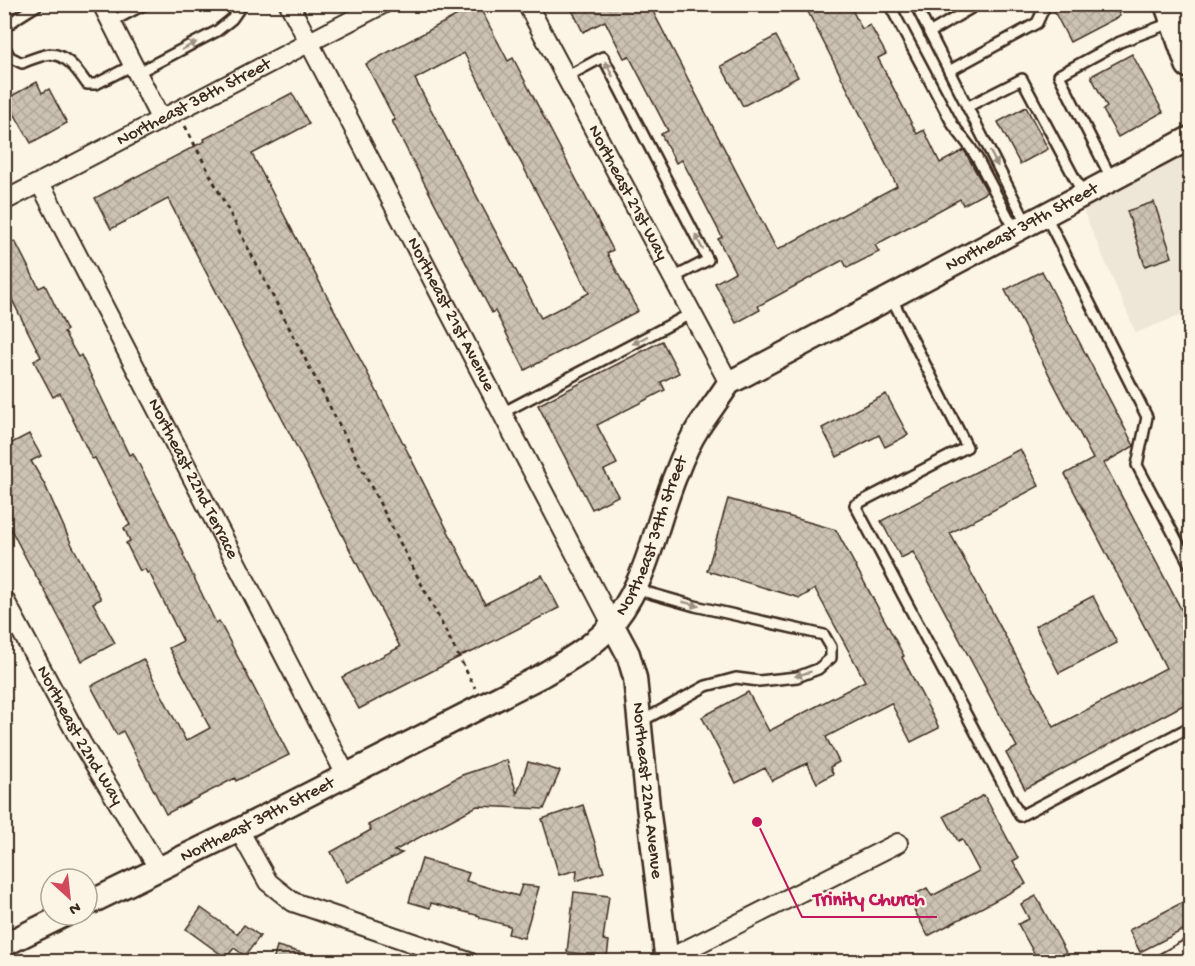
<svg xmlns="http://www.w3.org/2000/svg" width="1195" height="966" font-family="'Gochi Hand',sans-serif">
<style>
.built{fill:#eee6d6}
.building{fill:url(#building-cross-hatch);stroke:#3b2a1e;stroke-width:1.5;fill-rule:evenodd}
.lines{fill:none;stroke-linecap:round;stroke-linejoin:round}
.service-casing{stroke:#3b2a1e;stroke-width:14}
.minor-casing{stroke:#3b2a1e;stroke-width:22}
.tertiary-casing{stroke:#3b2a1e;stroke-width:27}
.primary-casing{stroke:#3b2a1e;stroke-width:33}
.path{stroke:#3b2a1e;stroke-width:3;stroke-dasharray:4.5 4.5;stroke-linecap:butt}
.service{stroke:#fcf5e5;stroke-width:9}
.minor{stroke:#fcf5e5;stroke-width:18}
.tertiary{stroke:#fcf5e5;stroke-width:22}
.primary{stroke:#fcf5e5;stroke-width:28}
.oneway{fill:#9c9082}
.labels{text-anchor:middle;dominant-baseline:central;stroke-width:4.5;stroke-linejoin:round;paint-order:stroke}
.street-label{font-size:18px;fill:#3b2a1e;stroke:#fcf5e5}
.leader{fill:none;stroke:#c2185b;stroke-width:2}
.callout-dot{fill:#c2185b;stroke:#fcf5e5;stroke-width:2}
.callout-label{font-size:20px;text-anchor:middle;font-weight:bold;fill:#c2185b;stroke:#fcf5e5;stroke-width:4.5;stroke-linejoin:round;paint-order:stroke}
</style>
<defs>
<pattern id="building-cross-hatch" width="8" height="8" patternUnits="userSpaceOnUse" patternTransform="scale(1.5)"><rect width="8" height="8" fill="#ccc2b3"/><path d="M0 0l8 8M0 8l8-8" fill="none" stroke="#b0a79a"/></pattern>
</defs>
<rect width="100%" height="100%" fill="#fcf5e5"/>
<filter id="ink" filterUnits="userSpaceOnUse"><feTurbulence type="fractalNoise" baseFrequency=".0167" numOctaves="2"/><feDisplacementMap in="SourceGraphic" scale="12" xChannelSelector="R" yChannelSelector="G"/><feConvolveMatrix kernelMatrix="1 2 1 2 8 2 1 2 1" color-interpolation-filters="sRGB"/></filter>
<g filter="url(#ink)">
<!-- built -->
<path class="built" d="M1190 149V311L1136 333 1080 203Z"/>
<!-- building -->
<g class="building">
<path d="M478 4 508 61 513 58 613 250 607 253 638 311 525 370 495 311 492 313 392 121 395 120 366 64ZM464 53 589 293 541 318 415 79Z"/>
<path d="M569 4H649L777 250 897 186 804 4H849L862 29 870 25 886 54 878 58 917 134 924 130 940 163 964 150 987 192 963 205 960 199 875 245 879 252 847 268 843 260 758 306 760 310 736 323 715 283 735 272 718 239 722 237 682 160 676 163 661 134 668 131 629 56 624 58 605 21 583 32Z"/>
<path d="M1053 4H1114L1120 16 1070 42 1052 7Z"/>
<path d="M776 36 798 77 743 106 721 66Z"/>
<path d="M1132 54 1163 112 1118 137 1103 110 1107 107 1091 76Z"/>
<path d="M37 82 42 93 49 89 67 123 31 143 6 99Z"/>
<path d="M292 93 309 124 252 154 368 374 485 604 542 575 559 608 470 653 469 652 359 709 342 677 400 647 289 432 168 199 111 229 95 198 205 141 204 139Z"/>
<path d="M1026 107 1048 149 1020 164 998 122Z"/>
<path d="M1154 202 1172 257 1145 266 1127 211Z"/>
<path d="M15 241 39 288 45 285 67 330 64 332 78 357 81 355 129 455 133 453 165 514 184 554 183 555 216 623 219 621 289 755 236 781 235 778 166 814 123 731 117 735 91 686 143 659 186 741 210 728 203 715 204 714 169 648 183 641 149 572 147 573 145 569 140 571 126 543 130 541 124 528 130 525 95 458 92 459 60 393 53 397 34 361 41 357 4 284V246Z"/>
<path d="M1042 271 1134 446 1104 463 1191 628V701L1025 789 1006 753 1017 747 913 552 901 558 881 521 1020 449 1039 486 950 533 1054 727 1166 668 1065 474 1093 459 1005 290Z"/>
<path d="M662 341 679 373 661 382 665 390 597 425 617 464 604 470 618 496 592 509 538 405Z"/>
<path d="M886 394 908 435 885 447 879 435 837 457 822 428Z"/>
<path d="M29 434 41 456 31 461 45 485 71 543 101 599 93 603 115 643 82 661 45 591 29 564 4 516V447Z"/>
<path d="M728 499 836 530 904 656 902 657 939 728 911 742 891 703 826 737 839 762 830 767 833 774 817 783 807 763 772 781 765 768 736 783 702 717 748 692 769 731 865 681 815 589 800 598 707 571Z"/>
<path d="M1093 596 1117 643 1059 673 1035 626Z"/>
<path d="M507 760 517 794 528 762 560 771 544 809 477 806 394 851 402 853 347 882 331 852 371 830 368 825 462 775Z"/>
<path d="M984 795 1018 858 1013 861 1026 884 928 936 908 898 927 888 932 896 979 871 962 839 958 841 944 816Z"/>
<path d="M583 805 604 872 576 881 577 870 559 875 542 819Z"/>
<path d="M422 859 469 873 466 881 518 896 522 885 539 887 524 938 508 934 510 926 480 918V916L431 903 430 908 409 902Z"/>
<path d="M574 892 609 896 603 940 609 941 607 957 567 952Z"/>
<path d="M1036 896 1071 962H1039L1018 924 1029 919 1021 904Z"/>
<path d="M1191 898V926L1140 952 1129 930Z"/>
<path d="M201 908 237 934 244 925 260 936 245 956 234 948 226 958 186 929Z"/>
<path d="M277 946 317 957 316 962H273Z"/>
</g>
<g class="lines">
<!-- service casing -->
<g class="service-casing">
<g id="service">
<path d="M889 4 953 125 970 147 977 158 1015 230"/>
<path d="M915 4 1027 224"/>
<path d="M111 22 145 4"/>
<path d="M4 28 20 16 39 4"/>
<path d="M929 33 973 7 975 4"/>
<path d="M4 46 10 57 22 63C29 60 37 57 45 55 64 50 78 71 87 84H96L133 65"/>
<path d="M949 71 1037 23 1046 4"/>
<path d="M137 73 217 31 232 19 239 9 236 4"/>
<path d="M566 77 603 57 708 260 673 278"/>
<path d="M967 107 1022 79 1083 194"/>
<path d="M1111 178 1059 75 1120 42 1173 22"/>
<path d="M1046 216 1147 417 1137 465 1190 565"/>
<path d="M891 297 967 447 855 505 1020 816 1190 727"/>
<path d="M502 413 692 313"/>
<path d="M635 589 695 606 824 635 831 647V658L818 669 797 677 759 681 736 678 706 686 640 722"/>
</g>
</g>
<!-- minor casing -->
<g class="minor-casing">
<g id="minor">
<path d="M102 4 161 120"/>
<path id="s1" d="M289 4 612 624"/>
<path id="s2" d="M527 4 729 383"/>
<path id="s3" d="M40 183 346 775"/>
<path id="s4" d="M4 201 383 4"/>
<path id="s5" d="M4 599 82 744 159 869"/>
<path d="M239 830 268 882 293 902 469 962"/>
<path d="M666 960 898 843"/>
<path d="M1165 962 1190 948"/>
</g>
</g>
<!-- tertiary casing -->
<g class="tertiary-casing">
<g id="tertiary">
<path id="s6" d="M612 624 628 654 635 678 648 806 667 962"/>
<path id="s7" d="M87 904 239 830 541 676C563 663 587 650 605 632 647 589 654 527 676 474 682 458 689 442 698 428 708 413 719 398 729 383L1190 138"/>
<path d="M4 945 65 915"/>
</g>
</g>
<!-- primary casing -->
<g class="primary-casing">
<path id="primary" d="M1169 4 1190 64"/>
</g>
<!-- path -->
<path class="path" d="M185 126 475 688"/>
<!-- service -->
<use href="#service" class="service"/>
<!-- minor -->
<use href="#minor" class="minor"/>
<!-- tertiary -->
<use href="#tertiary" class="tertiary"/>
<!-- primary -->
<use href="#primary" class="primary"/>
</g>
<!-- one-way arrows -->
<defs><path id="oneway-solid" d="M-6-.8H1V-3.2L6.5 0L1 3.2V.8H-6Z" transform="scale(1.5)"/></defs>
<g class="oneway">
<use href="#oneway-solid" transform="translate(189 46) rotate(-28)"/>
<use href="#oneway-solid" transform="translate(609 69) rotate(-117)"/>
<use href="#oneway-solid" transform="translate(994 159) rotate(63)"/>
<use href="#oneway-solid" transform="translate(699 242) rotate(-117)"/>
<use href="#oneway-solid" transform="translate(640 340) rotate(152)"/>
<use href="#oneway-solid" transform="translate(691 604) rotate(15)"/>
<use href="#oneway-solid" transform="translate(803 674) rotate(163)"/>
</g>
</g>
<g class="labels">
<!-- street labels -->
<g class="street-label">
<text stroke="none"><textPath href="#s4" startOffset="214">Northeast 38th Street</textPath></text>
<text stroke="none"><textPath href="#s2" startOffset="214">Northeast 21st Way</textPath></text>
<text stroke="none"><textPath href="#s7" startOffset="1198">Northeast 39th Street</textPath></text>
<text stroke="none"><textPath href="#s1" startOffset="350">Northeast 21st Avenue</textPath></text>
<text stroke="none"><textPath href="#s3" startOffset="333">Northeast 22nd Terrace</textPath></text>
<text stroke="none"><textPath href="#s7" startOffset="694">Northeast 39th Street</textPath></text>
<text stroke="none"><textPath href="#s5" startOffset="156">Northeast 22nd Way</textPath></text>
<text stroke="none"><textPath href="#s6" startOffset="172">Northeast 22nd Avenue</textPath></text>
<text stroke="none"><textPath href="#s7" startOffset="190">Northeast 39th Street</textPath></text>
</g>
</g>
<!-- callouts -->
<path class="leader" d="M757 822L802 917H937"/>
<circle class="callout-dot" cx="757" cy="822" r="6"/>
<g class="callout-label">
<text x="869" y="905">Trinity Church</text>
</g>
<!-- margin -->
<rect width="1195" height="966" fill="none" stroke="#fcf5e5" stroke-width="24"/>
<rect x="12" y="12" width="1171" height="942" fill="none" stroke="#3b2a1e" stroke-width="2" filter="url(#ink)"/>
<!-- north arrow -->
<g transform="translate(69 897) rotate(153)"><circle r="28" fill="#fcf5e5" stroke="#afa495" stroke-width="1.5"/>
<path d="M0-4.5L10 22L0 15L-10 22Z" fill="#d1495b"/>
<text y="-9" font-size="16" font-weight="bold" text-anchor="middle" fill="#3b2a1e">N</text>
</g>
</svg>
